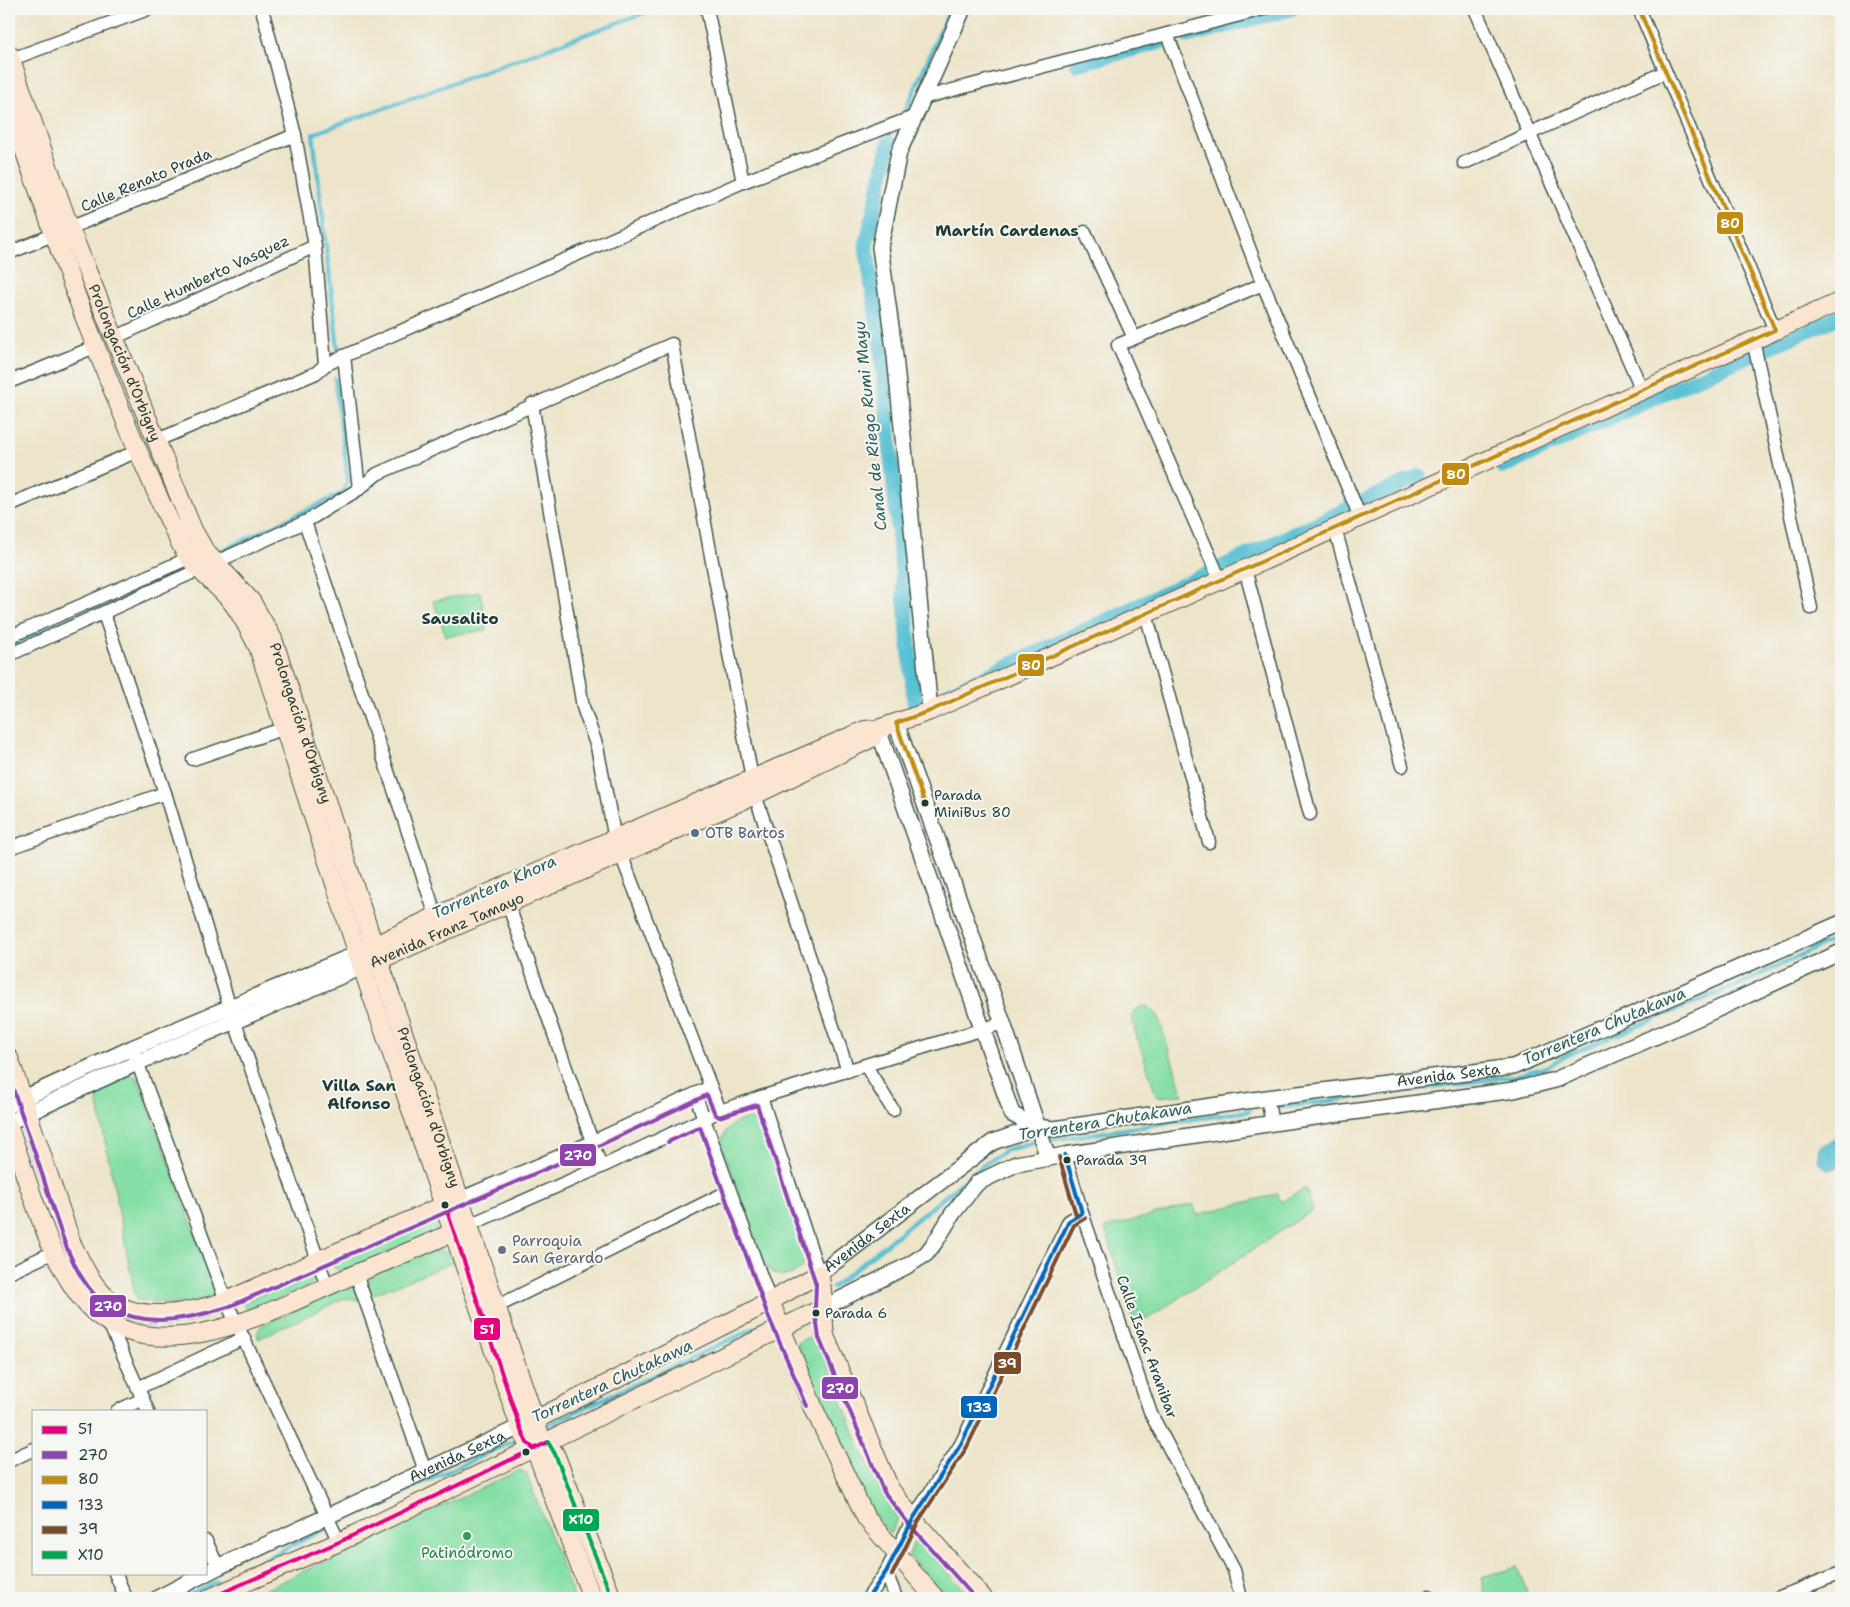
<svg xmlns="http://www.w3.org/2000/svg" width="1850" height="1607" font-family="'Shantell Sans',sans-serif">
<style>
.green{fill:#85dfa5;stroke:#528e6c}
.water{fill:#57c0d4;stroke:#3b7e84}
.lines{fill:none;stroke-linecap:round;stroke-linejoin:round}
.stream{stroke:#57c0d4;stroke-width:4.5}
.canal{stroke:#57c0d4;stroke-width:15}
.minor-casing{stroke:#3e564a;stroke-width:15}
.tertiary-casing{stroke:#3e564a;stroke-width:18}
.secondary-casing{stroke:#3e564a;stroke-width:20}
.minor{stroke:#fff;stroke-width:12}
.tertiary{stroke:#fff;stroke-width:15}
.secondary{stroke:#fce5d0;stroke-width:18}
.bus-1-casing{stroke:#f6f6f2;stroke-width:8}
.bus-2-casing{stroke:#f6f6f2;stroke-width:8}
.bus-3-casing{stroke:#f6f6f2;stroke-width:8}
.bus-4-casing{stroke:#f6f6f2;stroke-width:8}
.bus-5-casing{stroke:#f6f6f2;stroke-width:8}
.bus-6-casing{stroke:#f6f6f2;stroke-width:8}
.bus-1{stroke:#e5007d;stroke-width:4}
.bus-2{stroke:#8e44ad;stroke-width:4}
.bus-3{stroke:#c18c0d;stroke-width:4}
.bus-4{stroke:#0065bd;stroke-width:4}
.bus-5{stroke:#7a4b2a;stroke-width:4}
.bus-6{stroke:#00a651;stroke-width:4}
.bus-dot{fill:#1f3d34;stroke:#f6f6f2;stroke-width:2}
.service-dot{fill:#5c6f8a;stroke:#f6f6f2;stroke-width:2}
.worship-dot{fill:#6b7280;stroke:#f6f6f2;stroke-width:2}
.leisure-dot{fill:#2e9e5b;stroke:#f6f6f2;stroke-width:2}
.labels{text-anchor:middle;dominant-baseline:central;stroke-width:4;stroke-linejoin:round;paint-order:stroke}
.bus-label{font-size:14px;fill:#1f3d34;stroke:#f6f6f2;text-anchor:start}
.street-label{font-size:15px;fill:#1f3d34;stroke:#f6f6f2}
.service-label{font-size:15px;fill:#4e5e75;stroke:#f6f6f2;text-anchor:start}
.worship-label{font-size:15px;fill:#5b616d;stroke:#f6f6f2;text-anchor:start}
.leisure-label{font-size:15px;fill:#27864d;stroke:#f6f6f2}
.neighbourhood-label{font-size:16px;font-weight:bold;fill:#1f3d34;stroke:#f6f6f2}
.water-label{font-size:16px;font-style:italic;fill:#2d5e5c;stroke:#f6f6f2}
.line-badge{stroke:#f6f6f2;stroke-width:2}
.badge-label{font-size:14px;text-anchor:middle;font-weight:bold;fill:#fff}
</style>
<rect width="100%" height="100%" fill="#f6f6f2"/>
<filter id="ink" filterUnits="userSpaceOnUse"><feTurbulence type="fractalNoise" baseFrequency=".02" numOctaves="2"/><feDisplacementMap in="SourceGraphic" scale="10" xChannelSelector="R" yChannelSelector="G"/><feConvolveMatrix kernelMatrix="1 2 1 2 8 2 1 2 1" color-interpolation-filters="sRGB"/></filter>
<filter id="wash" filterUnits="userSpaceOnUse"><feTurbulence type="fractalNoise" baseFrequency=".0096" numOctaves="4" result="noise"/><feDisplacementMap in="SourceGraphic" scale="20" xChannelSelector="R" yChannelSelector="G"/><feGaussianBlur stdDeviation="1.12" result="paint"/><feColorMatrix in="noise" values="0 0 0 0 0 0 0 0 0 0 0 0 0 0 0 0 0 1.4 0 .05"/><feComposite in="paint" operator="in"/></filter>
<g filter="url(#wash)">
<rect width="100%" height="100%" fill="#ede4c9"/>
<!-- green -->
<g class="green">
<path d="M480 592 487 630 446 636 433 601Z"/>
<path d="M1147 1006 1158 1016 1183 1095 1157 1097 1132 1022V1014L1140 1007Z"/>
<path d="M132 1075 138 1078 216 1291 212 1299 172 1304 136 1300 95 1089 126 1076Z"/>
<path d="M748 1119 760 1123 765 1128 806 1254C805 1277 781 1281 766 1268L721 1143C725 1128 733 1122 748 1119Z"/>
<path d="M1306 1188 1313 1210 1135 1327 1105 1228 1193 1204 1197 1215 1277 1194 1281 1202Z"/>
<path d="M430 1217 435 1219 438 1223 435 1232 343 1272 334 1268V1263Z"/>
<path d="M441 1251 450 1255 456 1261 372 1295 368 1285 371 1276 428 1252Z"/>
<path d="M309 1272 315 1278 311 1286 248 1311 244 1307V1302Z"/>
<path d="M346 1287 355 1290 359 1300 345 1298 258 1339V1331L261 1326Z"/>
<path d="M818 1333C838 1393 864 1467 898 1518L890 1534 863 1501 797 1343Z"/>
<path d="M520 1470 526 1473 574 1598H247Z"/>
<path d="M914 1540 923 1544 971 1598H947L909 1556Z"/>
<path d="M1518 1567 1529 1598H1486L1481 1577Z"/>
</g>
<!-- water -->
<path class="water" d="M1841 1137V1166L1829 1170 1818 1162 1820 1146Z"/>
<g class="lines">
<!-- stream -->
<g class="stream">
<path d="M906 110 950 9"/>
<path d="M338 349 313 134 655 9"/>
<path d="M217 553 343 493 348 479 335 379"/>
<path d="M9 646 186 568"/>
<path d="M59 1090 100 1072"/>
<path d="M1276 1108 1515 1076 1547 1067 1567 1055 1738 985 1841 936"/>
<path d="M833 1287 985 1164 1006 1150 1036 1142 1249 1111"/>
<path d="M541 1428 755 1328"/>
<path d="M344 1519 521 1438"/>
<path d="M231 1576 323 1530"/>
<path d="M183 1598 217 1582"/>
</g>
<!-- canal -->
<g class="canal">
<path d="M1187 36 1291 9"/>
<path d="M1077 64 1165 41"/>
<path d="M889 142 866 246 881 347 915 709 931 702"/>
<path d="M1503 467 1689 382 1841 316"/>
<path d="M951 692 1419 476"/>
</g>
</g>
</g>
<g filter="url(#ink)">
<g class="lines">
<!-- minor casing -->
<g class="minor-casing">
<g id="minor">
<path d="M262 9 295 135 315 246 325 365"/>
<path d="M707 9 743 182"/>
<path d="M1475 9 1642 390"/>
<path d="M1639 9 1775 330"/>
<path d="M1167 34 1263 284 1360 517"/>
<path d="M9 60 148 9"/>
<path d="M922 98 1263 9"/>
<path d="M1464 163 1665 72"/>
<path d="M1085 232 1134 338"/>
<path d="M9 253 295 135"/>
<path d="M114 338 315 246"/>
<path d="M1753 340 1811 608"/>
<path d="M344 356 359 489"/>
<path d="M9 382 97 346"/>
<path d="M532 404 583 707 597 747 615 839 720 1111"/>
<path d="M155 441 316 373 325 365 344 356 743 182 916 116"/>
<path d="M9 505 138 451"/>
<path d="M305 522 436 916"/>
<path d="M1335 529 1402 766"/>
<path d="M1245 569 1310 814"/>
<path d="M1223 579 1217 573 1118 345 1263 284"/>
<path d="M104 614 165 793 230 1008 327 1286"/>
<path d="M1146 614 1209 842"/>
<path d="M9 637 196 555"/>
<path d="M9 655 305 522 359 489 377 474 672 344 755 795 848 1071"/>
<path d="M193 759 285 728"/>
<path d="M9 848 165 793"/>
<path d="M508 904 601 1167"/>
<path d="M132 1048 226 1301 339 1542"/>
<path d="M866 1066 893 1110"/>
<path d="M695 1094 770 1301"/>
<path d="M761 1097 819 1274"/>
<path d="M1267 1098 1272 1123"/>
<path d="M1065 1155 1082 1213 1151 1414 1234 1570 1241 1598"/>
<path d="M459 1199 592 1142 710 1087"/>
<path d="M469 1225 601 1167 720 1111 761 1097 1003 1023"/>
<path d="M9 1273 54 1252"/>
<path d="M356 1274 425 1471"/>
<path d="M490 1310 729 1191"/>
<path d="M109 1323 148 1411"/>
<path d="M138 1388 244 1338"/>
<path d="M117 1411 143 1399"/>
<path d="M9 1461 34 1449"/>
<path d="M206 1541 218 1567"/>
<path d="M886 1572 896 1598"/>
<path d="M115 1573 126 1598"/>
<path d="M1429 1596V1598"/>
<path d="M868 1598 886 1572 913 1519 961 1444 1069 1221 1082 1213"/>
<path d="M1777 1598 1841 1573"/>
</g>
</g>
<!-- tertiary casing -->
<g class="tertiary-casing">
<g id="tertiary">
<path d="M930 711 895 356 880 247 899 152 963 9"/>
<path d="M896 723 1003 1023 1048 1158"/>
<path d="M878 729 1012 1114 1036 1127"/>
<path d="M9 1105 132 1048 357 954"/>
<path d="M9 1122 139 1062 362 967"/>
<path id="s1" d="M819 1274 993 1142 1036 1127 1054 1129 1267 1098 1513 1067 1841 923"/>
<path d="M821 1309 907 1266 926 1254 936 1241 953 1213 977 1183 1016 1164 1065 1155 1293 1120 1514 1090 1555 1080 1700 1017 1841 952"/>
<path id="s2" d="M158 1598 218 1567 520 1427"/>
</g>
</g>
<!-- secondary casing -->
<g class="secondary-casing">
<g id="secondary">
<path id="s3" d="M9 54 70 229 193 530 205 551 251 601 273 639 379 961 535 1420 540 1435 555 1454 612 1598"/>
<path d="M9 107C60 253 112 402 179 541 191 566 213 581 231 601 242 615 250 631 258 647L362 967 520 1427 527 1443 535 1449 592 1598"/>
<path d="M357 954 436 916 865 730 878 729 930 711 1841 301"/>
<path id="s4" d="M370 964 755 795 872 738"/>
<path d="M9 1058 72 1244C81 1262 89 1279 102 1293 134 1326 189 1313 226 1301L454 1201"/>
<path d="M9 1127C28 1180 50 1266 88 1306 155 1376 275 1309 346 1278 385 1261 425 1246 464 1227"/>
<path d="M770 1301 815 1411 866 1518 935 1598"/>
<path d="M525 1425 756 1309 819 1274C825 1293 822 1315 825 1336L890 1489 913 1519 983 1598"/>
<path d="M210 1598 339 1542 821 1309"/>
</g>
</g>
<!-- minor -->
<use href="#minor" class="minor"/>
<!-- tertiary -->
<use href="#tertiary" class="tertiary"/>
<!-- secondary -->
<use href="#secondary" class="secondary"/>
<!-- bus-1 casing -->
<g class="bus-1-casing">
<g id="bus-1">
<path d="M445 1205 520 1427 527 1443 535 1449"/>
<path d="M210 1598 339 1542 548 1442"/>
</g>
</g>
<!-- bus-2 casing -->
<g class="bus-2-casing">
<g id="bus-2">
<path d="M9 1077C20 1109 31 1142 42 1174 56 1216 72 1288 114 1310 150 1328 192 1318 228 1307L594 1148 707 1095 715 1114 719 1117 757 1105 816 1284 815 1309 819 1338 884 1492 908 1523 975 1598"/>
<path d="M668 1142 700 1127 767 1313 807 1406"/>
</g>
</g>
<!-- bus-3 casing -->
<g class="bus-3-casing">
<path id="bus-3" d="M925 804 896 723 930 711 1775 330 1639 9"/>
</g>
<!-- bus-4 casing -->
<g class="bus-4-casing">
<g id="bus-4">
<path d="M1065 1155 1082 1213"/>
<path d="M868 1598 886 1572 913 1519 961 1444 1069 1221 1082 1213"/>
</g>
</g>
<!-- bus-5 casing -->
<g class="bus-5-casing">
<g id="bus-5">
<path d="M1059 1157 1076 1215"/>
<path d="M892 1575 918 1522 967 1447 1074 1225 1085 1218"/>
</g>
</g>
<!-- bus-6 casing -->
<g class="bus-6-casing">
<path id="bus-6" d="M548 1442 555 1454 612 1598"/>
</g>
<!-- bus-1 -->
<use href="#bus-1" class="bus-1"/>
<!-- bus-2 -->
<use href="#bus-2" class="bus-2"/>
<!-- bus-3 -->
<use href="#bus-3" class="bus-3"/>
<!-- bus-4 -->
<use href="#bus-4" class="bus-4"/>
<!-- bus-5 -->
<use href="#bus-5" class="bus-5"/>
<!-- bus-6 -->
<use href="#bus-6" class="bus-6"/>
</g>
</g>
<!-- markers -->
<g class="bus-dot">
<circle cx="925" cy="803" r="4.5"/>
<circle cx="1067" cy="1160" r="4.5"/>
<circle cx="445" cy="1205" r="4.5"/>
<circle cx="816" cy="1313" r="4.5"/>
<circle cx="526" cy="1452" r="4.5"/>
</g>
<circle class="service-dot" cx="695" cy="833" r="5"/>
<circle class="worship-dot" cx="502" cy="1250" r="5"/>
<circle class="leisure-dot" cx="467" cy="1536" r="5"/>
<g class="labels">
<!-- bus labels -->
<g class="bus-label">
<text x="934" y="795">Parada<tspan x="934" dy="17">MiniBus 80</tspan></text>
<text x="1076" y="1160">Parada 39</text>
<text x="825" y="1313">Parada 6</text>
</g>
<!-- street labels -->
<g class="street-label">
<text transform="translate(146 180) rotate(-23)">Calle Renato Prada</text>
<text transform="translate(208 277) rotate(-25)">Calle Humberto Vasquez</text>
<text stroke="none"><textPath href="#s3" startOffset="330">Prolongación d'Orbigny</textPath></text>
<text stroke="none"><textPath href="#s3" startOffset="735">Prolongación d'Orbigny</textPath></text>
<text stroke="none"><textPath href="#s4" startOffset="84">Avenida Franz Tamayo</textPath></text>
<text stroke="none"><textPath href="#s1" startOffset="680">Avenida Sexta</textPath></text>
<text stroke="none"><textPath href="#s3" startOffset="1140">Prolongación d'Orbigny</textPath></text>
<text stroke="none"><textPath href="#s1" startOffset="60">Avenida Sexta</textPath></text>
<text transform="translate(1147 1347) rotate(70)">Calle Isaac Aranibar</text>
<text stroke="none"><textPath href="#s2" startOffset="331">Avenida Sexta</textPath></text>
</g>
<!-- service labels -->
<g class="service-label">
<text x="705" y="833">OTB Bartos</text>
</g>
<!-- worship labels -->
<g class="worship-label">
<text x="512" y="1241">Parroquia<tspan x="512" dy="17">San Gerardo</tspan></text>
</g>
<!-- leisure labels -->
<g class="leisure-label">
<text x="467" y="1553">Patinódromo</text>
</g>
<!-- neighbourhood labels -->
<g class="neighbourhood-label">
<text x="1007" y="230">Martín Cardenas</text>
<text x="460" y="618">Sausalito</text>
<text x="359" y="1085">Villa San<tspan x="359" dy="18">Alfonso</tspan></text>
</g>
<!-- water labels -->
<g class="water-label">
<text transform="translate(870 426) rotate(-96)">Canal de Riego Rumi Mayu</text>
<text transform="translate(494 887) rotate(-24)">Torrentera Khora</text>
<text transform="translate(1604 1026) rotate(-23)">Torrentera Chutakawa</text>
<text transform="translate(1105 1121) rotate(-9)">Torrentera Chutakawa</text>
<text transform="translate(612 1381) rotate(-25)">Torrentera Chutakawa</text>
</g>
</g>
<g class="line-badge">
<rect x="1716" y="211" width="28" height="24" rx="5" fill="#c18c0d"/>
<rect x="1441" y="462" width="29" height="24" rx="5" fill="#c18c0d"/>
<rect x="1017" y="653" width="28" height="24" rx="5" fill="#c18c0d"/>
<rect x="559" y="1143" width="38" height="24" rx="5" fill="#8e44ad"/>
<rect x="89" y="1294" width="38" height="24" rx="5" fill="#8e44ad"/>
<rect x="473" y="1317" width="28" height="24" rx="5" fill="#e5007d"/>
<rect x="993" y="1351" width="29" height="24" rx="5" fill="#7a4b2a"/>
<rect x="821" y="1376" width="38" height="24" rx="5" fill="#8e44ad"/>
<rect x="960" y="1395" width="38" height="24" rx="5" fill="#0065bd"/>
<rect x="562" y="1508" width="38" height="24" rx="5" fill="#00a651"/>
</g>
<g class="badge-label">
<text x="1730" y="228">80</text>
<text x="1456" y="479">80</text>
<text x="1031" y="670">80</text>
<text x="578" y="1160">270</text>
<text x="108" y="1311">270</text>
<text x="487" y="1334">51</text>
<text x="1007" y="1368">39</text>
<text x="840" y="1393">270</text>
<text x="979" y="1412">133</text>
<text x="581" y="1524">X10</text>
</g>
<!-- margin -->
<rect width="1850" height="1607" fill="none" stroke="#f6f6f2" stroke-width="30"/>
<!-- legend -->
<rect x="32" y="1410" width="175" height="165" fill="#f6f6f2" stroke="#a0aca6"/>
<rect x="42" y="1426" width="25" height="8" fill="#e5007d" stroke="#a0aca6"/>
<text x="78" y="1434" font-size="15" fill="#1f3d34">51</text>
<rect x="42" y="1451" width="25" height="8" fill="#8e44ad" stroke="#a0aca6"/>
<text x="78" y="1460" font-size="15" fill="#1f3d34">270</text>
<rect x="42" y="1476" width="25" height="8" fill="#c18c0d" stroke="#a0aca6"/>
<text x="78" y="1484" font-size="15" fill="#1f3d34">80</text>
<rect x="42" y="1501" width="25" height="8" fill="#0065bd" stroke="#a0aca6"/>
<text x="78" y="1510" font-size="15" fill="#1f3d34">133</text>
<rect x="42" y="1526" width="25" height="8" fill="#7a4b2a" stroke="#a0aca6"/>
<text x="78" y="1534" font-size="15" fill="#1f3d34">39</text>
<rect x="42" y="1551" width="25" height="8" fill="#00a651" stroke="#a0aca6"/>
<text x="78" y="1560" font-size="15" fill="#1f3d34">X10</text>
</svg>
